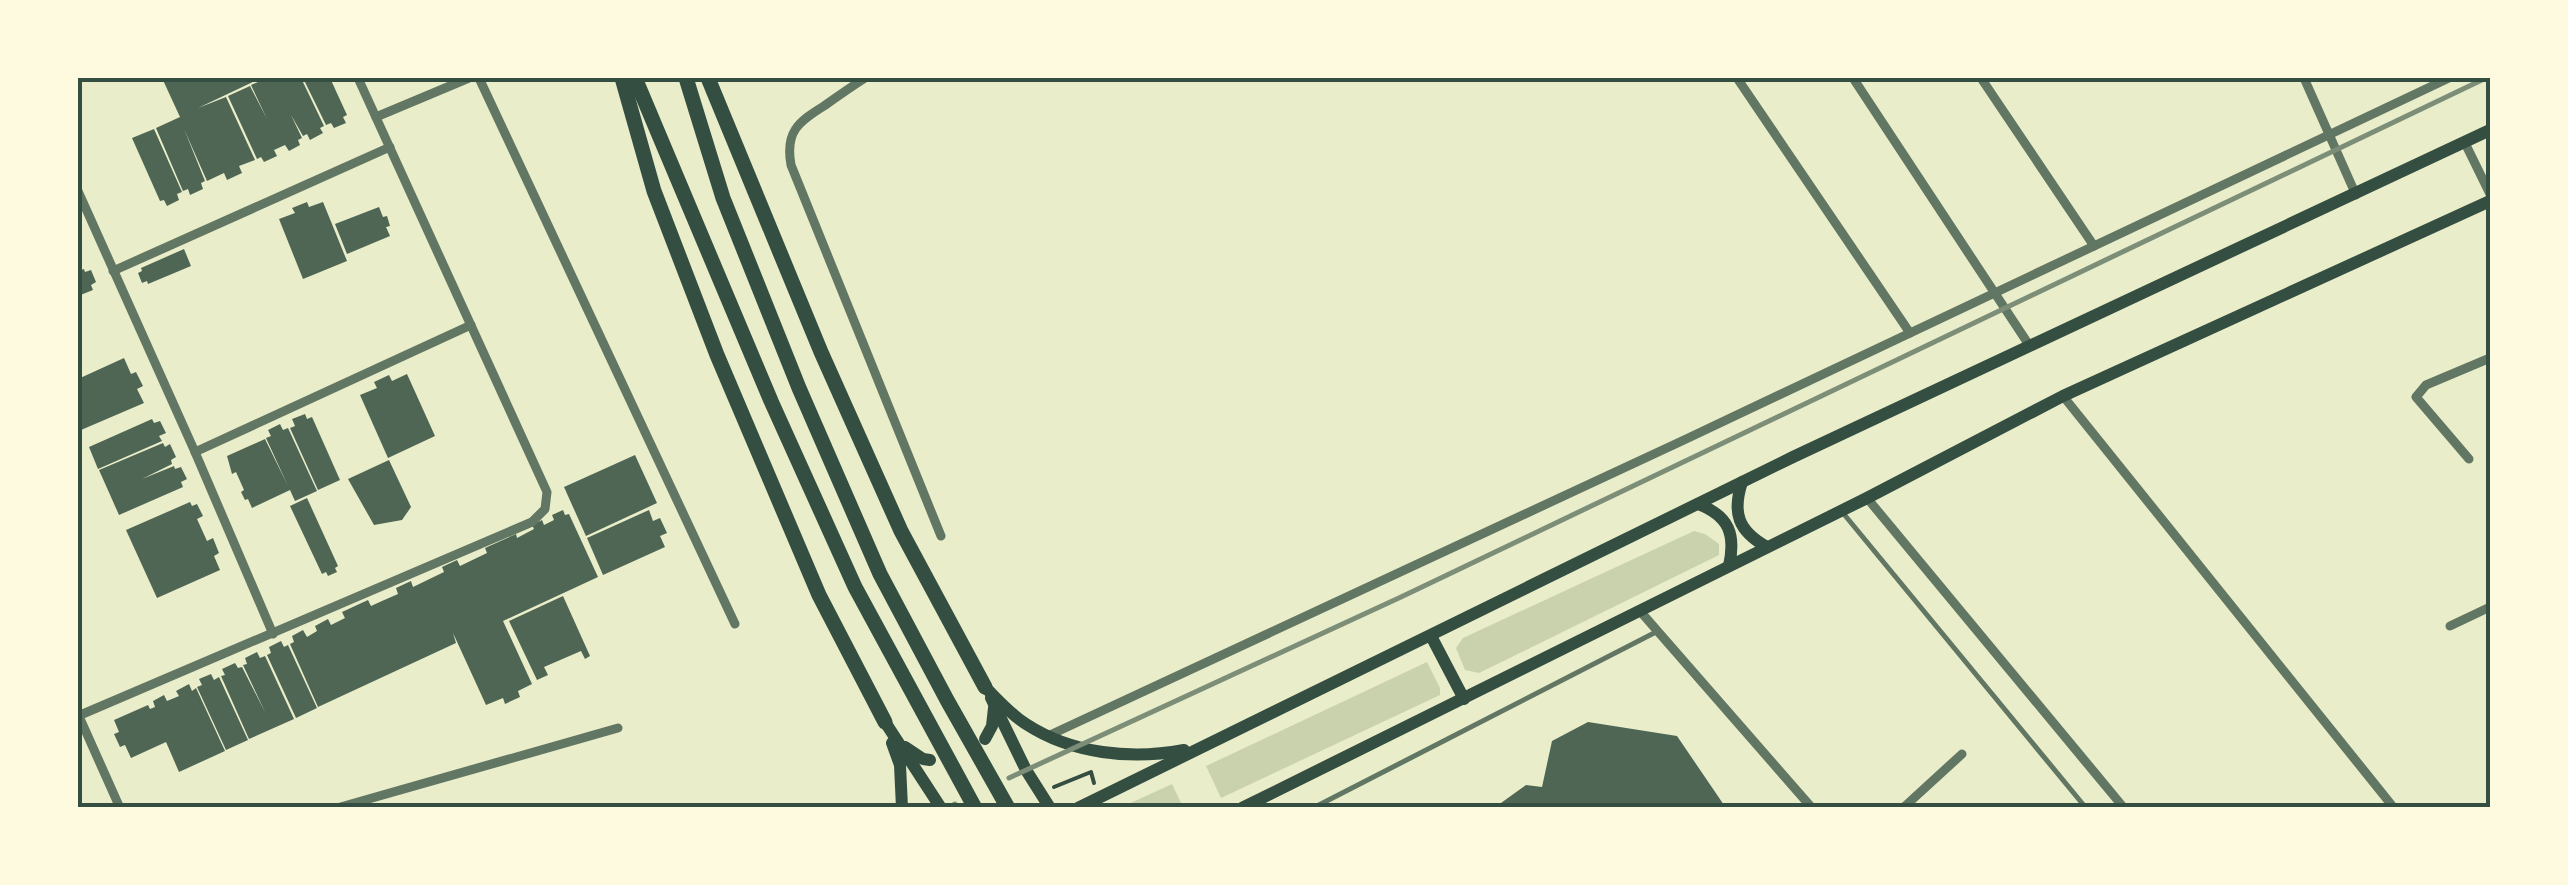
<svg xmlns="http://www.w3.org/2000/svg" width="2568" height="885" font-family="Signika,sans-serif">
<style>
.green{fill:#cad2ad}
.building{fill:#4f6655}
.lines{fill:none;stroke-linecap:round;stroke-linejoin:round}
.path{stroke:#344e41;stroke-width:4}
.service{stroke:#617663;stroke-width:5}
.minor{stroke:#617663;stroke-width:9}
.secondary{stroke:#344e41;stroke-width:12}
.trunk{stroke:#344e41;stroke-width:15}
.rail{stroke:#7c8e77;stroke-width:5}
.neatline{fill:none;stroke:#344e41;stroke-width:4}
</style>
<rect width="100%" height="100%" fill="#e9edc9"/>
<!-- green -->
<g class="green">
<path d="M1694 531 1705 534 1719 544V555L1479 673 1465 670 1456 648 1463 638Z"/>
<path d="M1427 662 1440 688V695L1221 798 1206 766Z"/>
<path d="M1172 784 1183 807H1122Z"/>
</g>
<!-- building -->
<g class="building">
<path d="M162 78H261L198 108 226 97 255 160 239 166 242 173 227 180 224 173 207 181 184 129 205 181 201 183 203 189 190 195 188 189 183 191 156 128 180 117Z"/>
<path d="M267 78H301L324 126 320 128 323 133 310 140 307 134 303 136 291 115 302 138 298 140 300 145 289 151 285 145 274 150 277 156 264 162 261 157 257 159 228 96 250 86 267 119 251 85Z"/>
<path d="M303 78H330L347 115 343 117 346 123 334 128 331 123 326 125Z"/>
<path d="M154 129 182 192 177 194 179 200 167 206 164 200 160 201 132 138Z"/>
<path d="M307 202 309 207 323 202 347 261 303 279 279 219 295 213 292 208Z"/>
<path d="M379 207 383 217 387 216 390 226 386 227 390 236 347 254 335 224Z"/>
<path d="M184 249 191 266 148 284 147 281 142 283 138 273 142 271 141 268Z"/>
<path d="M84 269 85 272 91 270 96 282 91 285 93 290 78 296V271Z"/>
<path d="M124 358 131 374 136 372 143 386 137 389 144 403 81 430 78 422V379Z"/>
<path d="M407 374 435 436 388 458 360 395 377 388 374 382 389 375 392 381Z"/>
<path d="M305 414 307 419 312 417 340 480 318 490 290 428 295 426 292 419Z"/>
<path d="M152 419 154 423 160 421 166 433 159 436 162 441 98 469 89 447Z"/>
<path d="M280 424 283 430 288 428 317 491 295 501 290 490 252 508 248 499 245 500 241 492 244 490 236 472 232 474 227 456 265 439 288 486 266 438 271 436 268 430Z"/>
<path d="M163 443 165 447 170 444 176 457 171 460 172 464 142 479 174 466 175 469 181 467 187 479 181 482 183 487 119 515 99 470Z"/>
<path d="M635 455 657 503 586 536 564 487Z"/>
<path d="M389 460 411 507 402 520 374 525 348 479Z"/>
<path d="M307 498 338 566 335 568 337 572 328 576 326 572 322 574 290 506Z"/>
<path d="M190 502 192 506 197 504 203 516 197 519 207 541 213 538 219 553 214 556 220 570 157 598 126 530Z"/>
<path d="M563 510 565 515 569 514 598 577 503 621 532 684 518 691 520 697 505 704 503 698 486 705 453 633 456 643 318 707 290 644 294 642 292 636 303 630 307 637 317 631 315 626 328 619 331 625 345 618 342 612 368 600 371 606 382 601 398 594 396 588 411 581 413 587 444 572 442 567 457 560 460 566 487 553 485 548 516 534 517 538 534 529 532 525 542 520 544 525 554 520 552 515Z"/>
<path d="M649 510 653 521 660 518 667 533 660 536 665 547 603 575 587 538Z"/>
<path d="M563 596 590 656 585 659 581 651 544 667 548 675 537 680 509 621Z"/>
<path d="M281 641 284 647 288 645 317 708 296 718 267 655 271 653 269 647Z"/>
<path d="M257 652 260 658 265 656 294 719 249 739 221 676 225 675 222 669 235 663 238 668 242 667 265 712 243 665 247 664 245 658Z"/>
<path d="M211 674 214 680 219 677 248 740 226 750 197 687 202 685 199 679Z"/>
<path d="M189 684 192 691 196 688 225 751 179 772 166 742 131 758 125 745 120 747 114 734 119 732 114 720 148 705 150 709 155 707 153 701 164 695 167 701 179 696 176 691Z"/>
<path d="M1588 722 1677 736 1726 808H1494L1526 785 1542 787 1552 741Z"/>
</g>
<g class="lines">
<!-- path -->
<path class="path" d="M1054 787 1091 772 1094 783"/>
<!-- service -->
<g class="service">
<path d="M1843 513 2086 808"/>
<path d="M1313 808 1656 632"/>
</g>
<!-- minor -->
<g class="minor">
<path d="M479 78 735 624"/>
<path d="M865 78C851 87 838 96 824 106 798 122 785 132 791 165L941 536"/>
<path d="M1737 78 1910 333"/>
<path d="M1853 78 2029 345"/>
<path d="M1981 78 2094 246"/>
<path d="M2304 78 2356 195"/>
<path d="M376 117 469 78"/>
<path d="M2465 143 2490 194"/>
<path d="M78 191 195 452 273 634"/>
<path d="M113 271 390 147"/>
<path d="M2063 396 2394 808"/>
<path d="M195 452 471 325"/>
<path d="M2469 459 2416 397 2426 385 2490 358"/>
<path d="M1867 498 2124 808"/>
<path d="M1640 611 1812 808"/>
<path d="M2450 626 2490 607"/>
<path d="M78 714 120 808"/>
<path d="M78 716 532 522 545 509 547 492 358 78"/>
<path d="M1050 735 1684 440 2449 78"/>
<path d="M337 808 618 728"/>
<path d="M1903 808 1962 754"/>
</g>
<!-- secondary -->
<g class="secondary">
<path d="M1742 482C1732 513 1738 531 1767 547"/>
<path d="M1698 504C1729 516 1736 534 1729 566"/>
<path d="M1431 636 1464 699"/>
<path d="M985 687C998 700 1010 714 1026 724 1072 754 1131 760 1184 750"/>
<path d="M991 698 1026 770 1050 808"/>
<path d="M885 722 941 808"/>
<path d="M985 739 992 726 994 708"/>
<path d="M892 743 900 765 902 808"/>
<path d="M905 747 923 759 930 760"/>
<path d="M1078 808 1793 457 2490 130"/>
<path d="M1242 808 1867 498 2063 396 2490 201"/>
</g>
<!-- trunk -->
<g class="trunk">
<path d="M622 78 654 191 717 355 819 595 885 722"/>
<path d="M635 78 771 401 855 587 975 808"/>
<path d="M686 78 723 198 799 388 880 574 947 700 1008 808"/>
<path d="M708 78 821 352 901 531 985 687"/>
</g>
<!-- rail -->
<g class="rail">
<path d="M1009 778 1401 597 2486 78"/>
<path d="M948 808 955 804"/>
</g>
</g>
<!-- border -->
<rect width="2568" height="885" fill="none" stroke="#fefae0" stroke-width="160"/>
<rect x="80" y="80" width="2408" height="725" class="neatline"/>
</svg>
